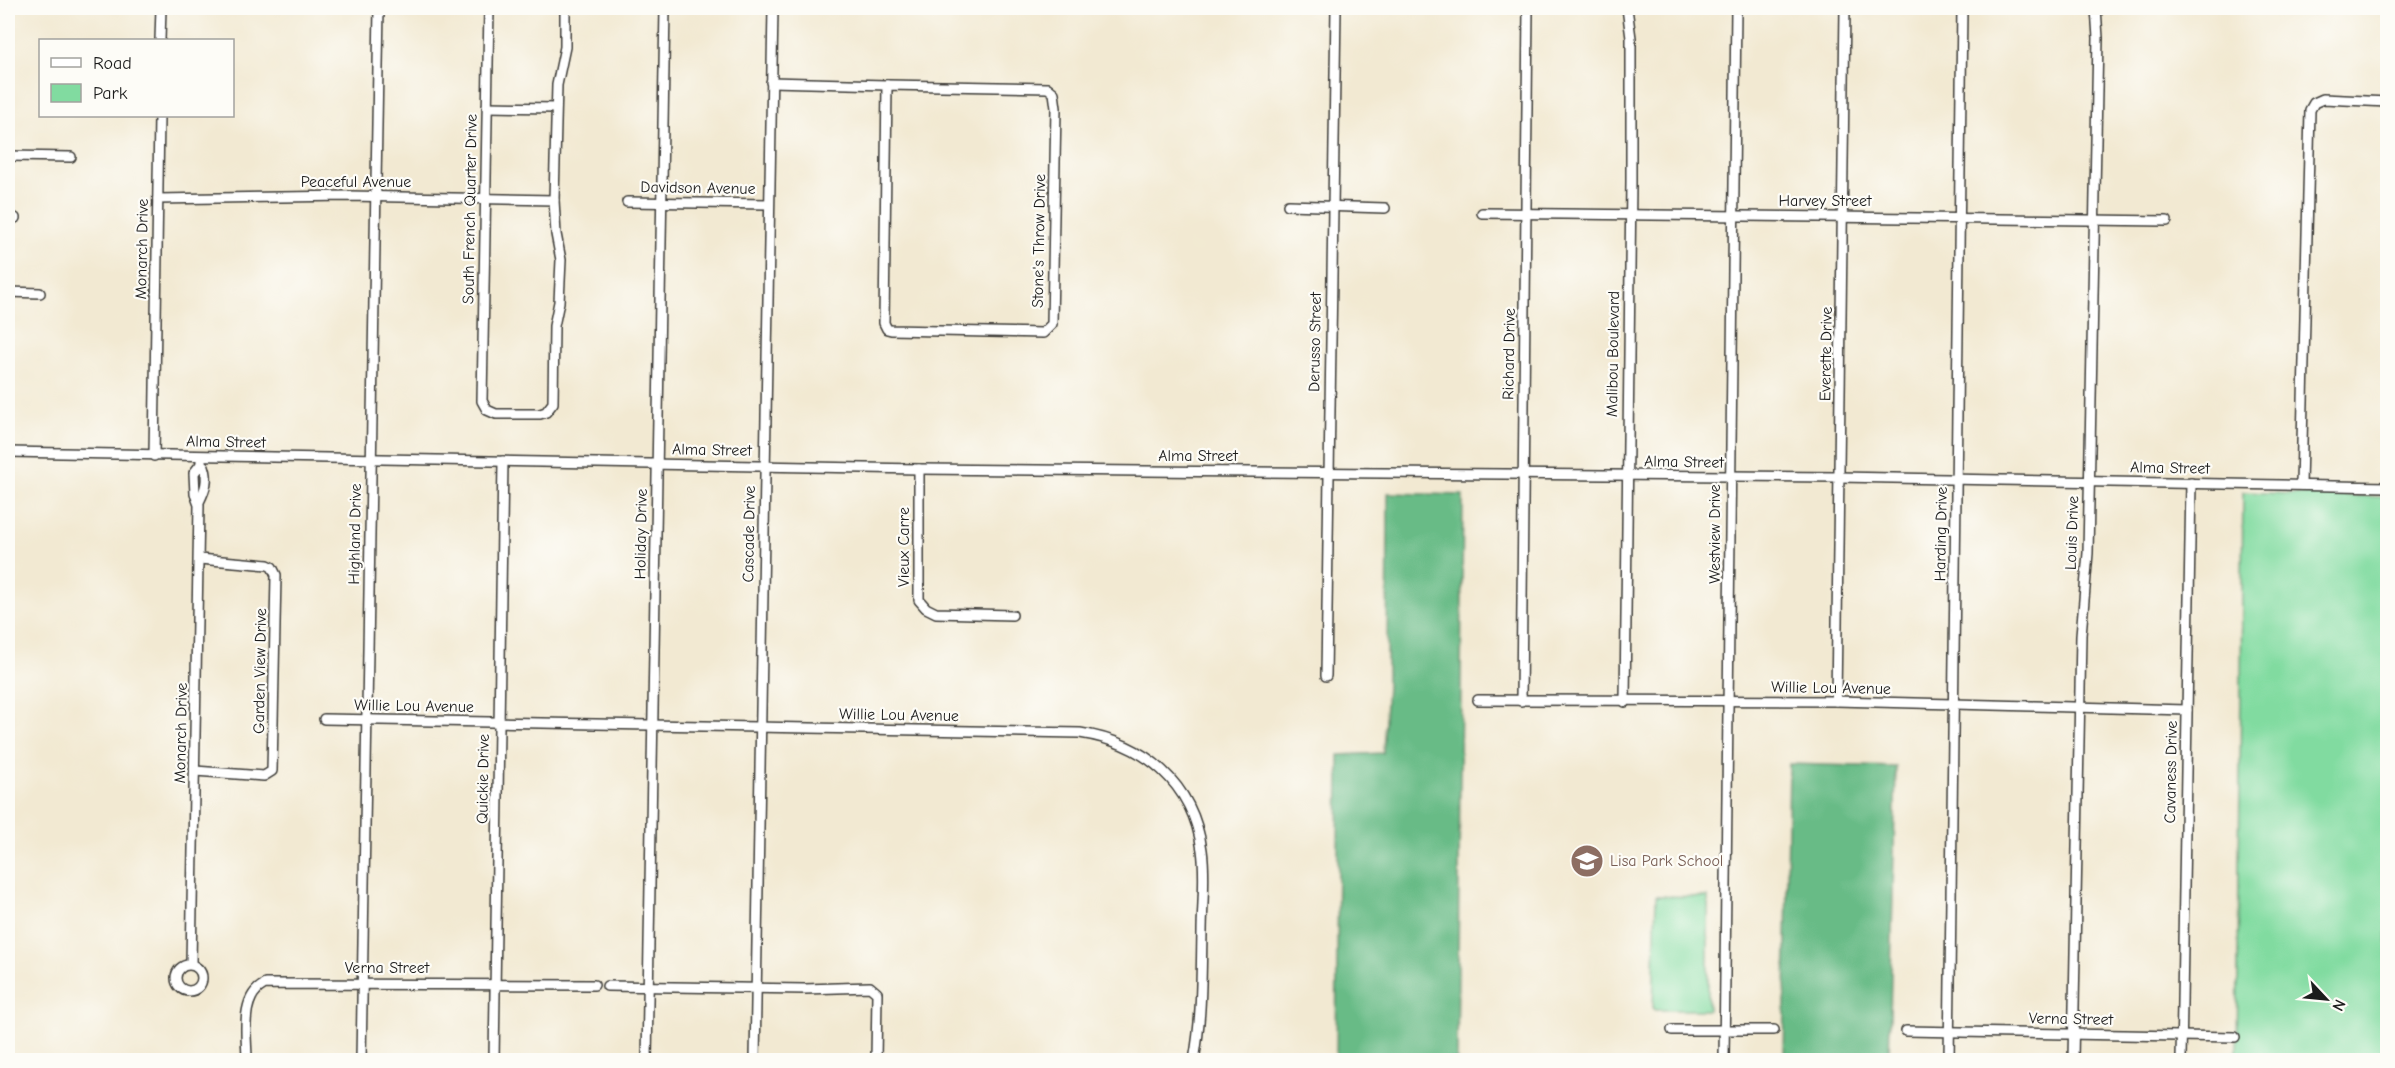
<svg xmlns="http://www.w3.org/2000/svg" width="2395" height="1068" font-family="'Comic Neue',sans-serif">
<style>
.green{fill:#81dba0;stroke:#4e7c5e;stroke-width:1.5}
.forest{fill:#68bb86;stroke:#426c51;stroke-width:1.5}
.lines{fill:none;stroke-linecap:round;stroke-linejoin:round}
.minor-casing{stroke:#3c3b37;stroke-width:12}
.minor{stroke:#fff;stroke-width:9}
.labels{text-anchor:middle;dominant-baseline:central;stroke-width:4.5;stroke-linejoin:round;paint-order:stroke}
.street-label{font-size:16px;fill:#1c1c1c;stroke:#fdfcf7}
.education-label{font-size:16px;fill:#785e54;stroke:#fdfcf7;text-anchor:start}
</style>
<rect width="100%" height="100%" fill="#fdfcf7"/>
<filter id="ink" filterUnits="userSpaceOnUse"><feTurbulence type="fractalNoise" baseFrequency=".0167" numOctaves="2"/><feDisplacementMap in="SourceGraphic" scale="12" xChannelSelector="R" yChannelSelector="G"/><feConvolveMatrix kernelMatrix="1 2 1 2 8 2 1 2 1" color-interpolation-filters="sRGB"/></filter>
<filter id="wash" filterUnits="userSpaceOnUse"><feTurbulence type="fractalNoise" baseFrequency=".008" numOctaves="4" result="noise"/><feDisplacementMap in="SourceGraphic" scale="24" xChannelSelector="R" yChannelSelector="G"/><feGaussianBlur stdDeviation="1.35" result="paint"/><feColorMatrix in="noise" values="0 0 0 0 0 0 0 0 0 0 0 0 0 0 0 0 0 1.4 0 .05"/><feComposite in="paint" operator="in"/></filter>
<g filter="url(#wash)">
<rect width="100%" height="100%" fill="#f2e9d2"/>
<!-- green -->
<g class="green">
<path d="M2243 492 2387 497V1060H2237Z"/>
<path d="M1656 896 1708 897V1010H1653Z"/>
</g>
<!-- forest -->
<g class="forest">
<path d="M1388 493 1463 495 1457 1060H1336L1339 755 1383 753 1387 685Z"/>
<path d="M1789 764 1896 767 1889 1060H1784Z"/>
</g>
</g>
<g filter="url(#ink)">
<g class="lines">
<!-- minor casing -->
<g class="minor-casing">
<g id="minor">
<path d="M489 8 482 401 487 410 496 414H540L546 412 553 403 554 326 559 302 561 260 556 234 554 200 557 85 565 47V8"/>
<path d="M160 40 161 8"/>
<path d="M771 82 887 85"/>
<path d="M887 85 1048 88 1054 93 1056 108 1052 324 1043 333 891 330 887 329 884 323Z"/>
<path d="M487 107 556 108"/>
<path d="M8 156 71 157"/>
<path d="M158 199 349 196 554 200"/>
<path d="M627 202 769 204"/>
<path d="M1288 205 1385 208"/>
<path d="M1482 213 2167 221"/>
<path d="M8 218H15"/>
<path d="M8 292 40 293"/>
<path d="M8 452 919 469 1839 477 2388 487"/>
<path d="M154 456 159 116"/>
<path d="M919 469V600L926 608 936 613 1012 615"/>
<path d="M2301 485 2310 110 2314 103 2323 99 2388 102"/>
<path d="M199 502C205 490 209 480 204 466L201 464"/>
<path d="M1326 676 1336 8"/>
<path d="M1478 700 1836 701 2187 710"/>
<path d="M1521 701 1528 8"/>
<path d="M1836 701 1845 8"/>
<path d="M1625 702 1631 182V38L1627 8"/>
<path d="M324 719 1080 733C1145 743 1193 783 1202 850 1206 877 1202 906 1202 933 1201 975 1202 1018 1194 1060"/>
<path d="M195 771 264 776 272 771 276 575 272 567 268 565 199 559"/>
<path d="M191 964 199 505 195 494 194 473 201 464V457"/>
<circle cx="189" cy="978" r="13"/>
<path d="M607 986 805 989 870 987 877 993 876 1060"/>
<path d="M1672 1030H1774"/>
<path d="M1906 1031 2235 1037"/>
<path d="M247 1060C247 1036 239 997 265 984L594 985"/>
<path d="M361 1060 379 8"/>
<path d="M494 1060 503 461"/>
<path d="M647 1060 665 8"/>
<path d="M755 1060 773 8"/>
<path d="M1724 1060 1736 8"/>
<path d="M1949 1060 1962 8"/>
<path d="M2073 1060 2081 635 2088 553 2098 38 2096 8"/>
<path d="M2181 1060 2191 483"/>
</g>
</g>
<!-- minor -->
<use href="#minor" class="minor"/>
</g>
</g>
<!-- icons -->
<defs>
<g id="school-disc" transform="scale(1.725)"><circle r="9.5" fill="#8d6e63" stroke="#fdfcf7"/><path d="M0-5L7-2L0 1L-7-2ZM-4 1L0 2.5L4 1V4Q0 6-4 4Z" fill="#fff"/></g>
</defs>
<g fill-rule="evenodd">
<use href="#school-disc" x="1587" y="861"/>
</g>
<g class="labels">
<!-- street labels -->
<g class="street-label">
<text x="356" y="182">Peaceful Avenue</text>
<text transform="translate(698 188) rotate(1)">Davidson Avenue</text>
<text x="1825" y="201">Harvey Street</text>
<text transform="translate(470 209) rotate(-89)">South French Quarter Drive</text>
<text transform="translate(1039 241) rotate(-89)">Stone's Throw Drive</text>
<text transform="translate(142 249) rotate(-89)">Monarch Drive</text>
<text transform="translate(1315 342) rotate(-89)">Derusso Street</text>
<text transform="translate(1509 354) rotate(-89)">Richard Drive</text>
<text transform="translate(1613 354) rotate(-89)">Malibou Boulevard</text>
<text transform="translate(1826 354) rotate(-89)">Everette Drive</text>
<text transform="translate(226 442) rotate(1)">Alma Street</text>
<text transform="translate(712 450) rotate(1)">Alma Street</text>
<text x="1198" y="456">Alma Street</text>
<text transform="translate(1684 462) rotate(1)">Alma Street</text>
<text transform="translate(2170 468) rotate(1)">Alma Street</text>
<text transform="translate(2072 533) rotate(-88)">Louis Drive</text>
<text transform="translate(355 534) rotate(-89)">Highland Drive</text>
<text transform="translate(641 534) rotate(-89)">Holiday Drive</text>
<text transform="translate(749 534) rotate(-89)">Cascade Drive</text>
<text transform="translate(1715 534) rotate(-90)">Westview Drive</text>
<text transform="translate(1941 534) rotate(-89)">Harding Drive</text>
<text transform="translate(904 547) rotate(-90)">Vieux Carre</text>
<text transform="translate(260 671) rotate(-89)">Garden View Drive</text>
<text transform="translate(1831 688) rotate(1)">Willie Lou Avenue</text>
<text transform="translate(414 706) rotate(1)">Willie Lou Avenue</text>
<text transform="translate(899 715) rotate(1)">Willie Lou Avenue</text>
<text transform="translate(181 733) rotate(-89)">Monarch Drive</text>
<text transform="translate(2171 772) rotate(-89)">Cavaness Drive</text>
<text transform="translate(483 779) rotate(-89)">Quickie Drive</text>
<text x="387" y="968">Verna Street</text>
<text transform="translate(2071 1019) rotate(1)">Verna Street</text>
</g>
<!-- education labels -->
<g class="education-label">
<text x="1610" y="861">Lisa Park School</text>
</g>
</g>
<!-- margin -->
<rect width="2395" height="1068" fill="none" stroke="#fdfcf7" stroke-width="30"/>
<!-- legend -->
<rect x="39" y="39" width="195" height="78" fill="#fdfcf7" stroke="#a3a29f" stroke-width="1.5"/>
<rect x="51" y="58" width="30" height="9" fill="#ffffff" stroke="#a3a29f" stroke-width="1.5"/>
<text x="93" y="69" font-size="18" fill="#1c1c1c">Road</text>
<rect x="51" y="84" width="30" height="18" fill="#81dba0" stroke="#a3a29f" stroke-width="1.5"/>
<text x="93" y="99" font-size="18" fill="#1c1c1c">Park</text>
<!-- north arrow -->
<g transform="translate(2326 999) rotate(116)" stroke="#fdfcf7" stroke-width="4.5" paint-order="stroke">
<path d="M0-4.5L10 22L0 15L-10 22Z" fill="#1c1c1c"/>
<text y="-9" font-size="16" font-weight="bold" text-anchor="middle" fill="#1c1c1c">N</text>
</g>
</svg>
